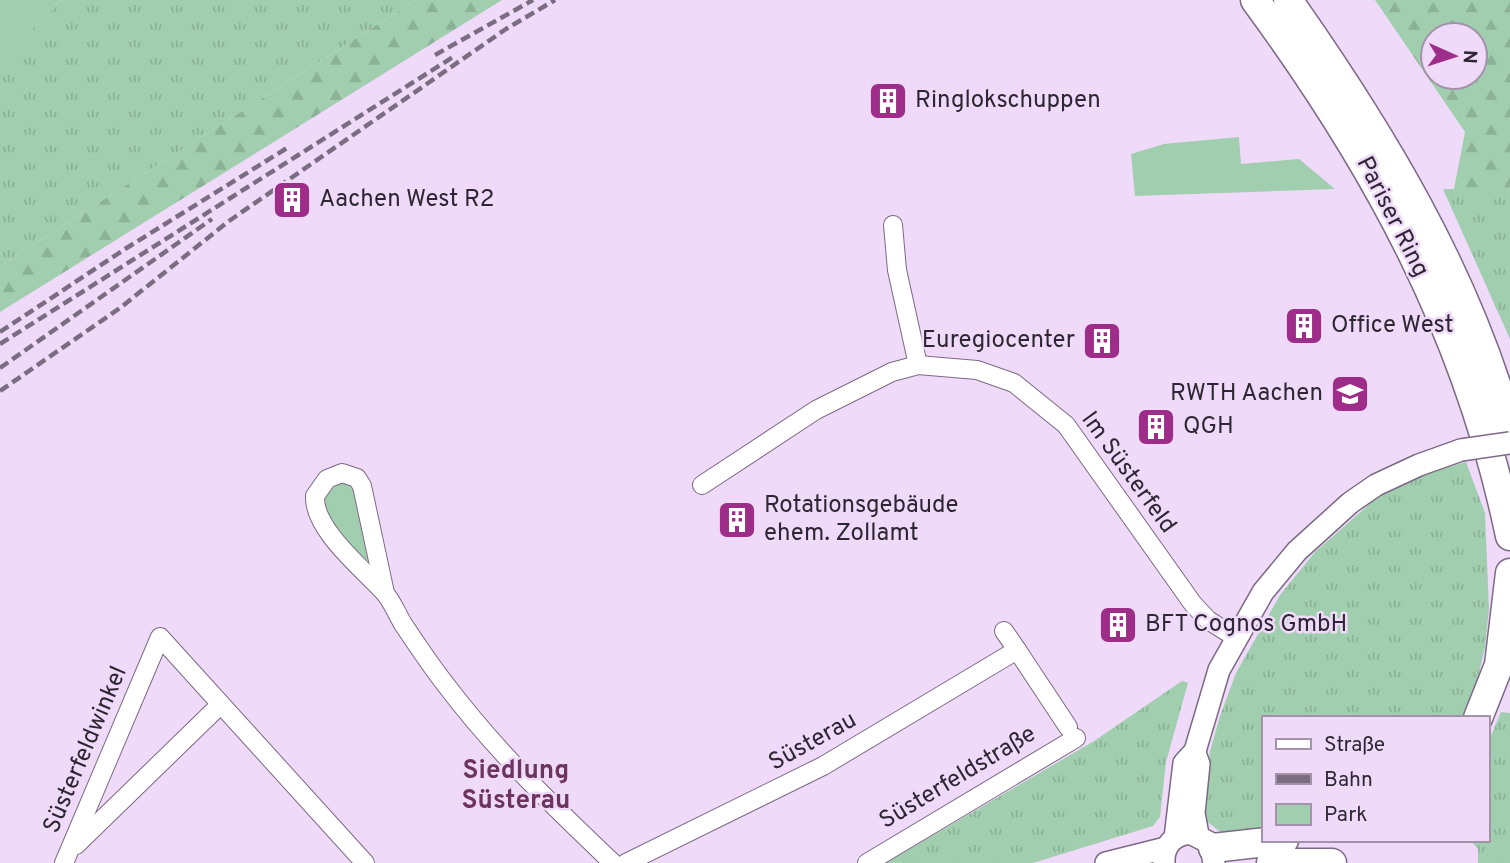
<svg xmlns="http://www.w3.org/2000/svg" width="1510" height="863" font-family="Overpass,sans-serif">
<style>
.grass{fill:url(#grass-tufts)}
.forest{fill:url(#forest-firs);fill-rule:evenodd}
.green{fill:#a1ceae}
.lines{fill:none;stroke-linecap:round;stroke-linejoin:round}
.minor-casing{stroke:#7c6985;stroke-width:20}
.tertiary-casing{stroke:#7c6985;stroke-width:24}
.trunk-casing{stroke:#7c6985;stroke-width:31}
.minor{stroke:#fff;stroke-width:18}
.tertiary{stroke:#fff;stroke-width:21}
.trunk{stroke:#fff;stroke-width:28}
.rail{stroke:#7a6d81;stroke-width:4.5;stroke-dasharray:10 5;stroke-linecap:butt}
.tertiary-bridge-casing{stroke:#7c6985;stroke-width:24;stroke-linecap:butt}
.tertiary-bridge{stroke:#fff;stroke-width:21}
.labels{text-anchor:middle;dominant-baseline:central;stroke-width:5;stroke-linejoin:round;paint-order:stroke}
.poi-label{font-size:24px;fill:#2e2632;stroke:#efdafa;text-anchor:start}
.street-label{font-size:24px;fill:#2e2632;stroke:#efdafa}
.neighbourhood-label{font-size:26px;font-weight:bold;fill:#6d3460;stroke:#efdafa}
</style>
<defs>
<pattern id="grass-tufts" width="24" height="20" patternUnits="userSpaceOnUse" patternTransform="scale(1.75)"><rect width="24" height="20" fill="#a1ceae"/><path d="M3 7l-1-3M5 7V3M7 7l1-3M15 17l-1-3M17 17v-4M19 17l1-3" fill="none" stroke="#8bb196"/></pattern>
<pattern id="forest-firs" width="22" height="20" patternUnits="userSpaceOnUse" patternTransform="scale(1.75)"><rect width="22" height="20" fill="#a1ceae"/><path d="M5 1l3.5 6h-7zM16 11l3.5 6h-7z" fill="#8bb196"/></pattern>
</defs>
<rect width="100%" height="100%" fill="#efdafa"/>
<!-- grass -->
<g class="grass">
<path d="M61 0H416L0 266V62Z"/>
<path d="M1443 189H1510V339Z"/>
<path d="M1466 462 1485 513 1489 609 1485 647 1475 691 1462 718H1263V835L1230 839 1202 818 1210 751 1220 716 1236 673 1280 595 1315 552 1381 494 1420 475Z"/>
<path d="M1182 681 1188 683 1166 762 1160 817 1153 826 1033 863H886L1094 741Z"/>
<path d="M1501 712 1510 713V863H1478V849L1470 840H1487V745Z"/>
</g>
<!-- forest -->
<g class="forest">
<path d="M416 0H502L0 312V266Z"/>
<path d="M1375 0H1510V189H1454L1465 132ZM1433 35H1475V77H1433Z"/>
</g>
<!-- green -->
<g class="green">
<path d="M0 0H61L0 62Z"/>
<path d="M1239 137 1241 164 1299 159 1335 189 1135 196 1131 154 1164 144Z"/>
<path d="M341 481 353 485 373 559 361 561 327 519 322 498Z"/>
</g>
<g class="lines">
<!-- minor casing -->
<g class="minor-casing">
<g id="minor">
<path d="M893 225 897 270 918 365"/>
<path d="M702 485 816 410 892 372 918 365 977 370 1014 383 1066 425 1193 604 1208 620 1235 637"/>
<path d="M385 593 362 486 357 478 342 473 327 479 315 496C313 529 363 569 384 592 392 601 397 614 403 624 417 645 431 666 446 685 495 750 554 807 613 863"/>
<path d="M1004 631 1017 650"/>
<path d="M76 845 220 705"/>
<path d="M64 863 160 637 365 863"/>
<path d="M626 863 823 766 1017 650 1068 727"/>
<path d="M867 863 1076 738"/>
</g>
</g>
<!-- tertiary casing -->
<g class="tertiary-casing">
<g id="tertiary">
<path d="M1195 753 1199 764 1194 813 1198 835"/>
<path d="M1175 838 1184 763 1195 751 1219 670 1263 592 1297 551 1350 503 1376 485 1419 465 1461 450"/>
<path d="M1106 863 1166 848"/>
<path d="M1164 863C1163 846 1173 835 1190 833L1210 843 1214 863"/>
</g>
</g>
<!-- trunk casing -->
<g class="trunk-casing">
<g id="trunk">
<path d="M1255 0C1377 166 1468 333 1510 536"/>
<path d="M1288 0C1381 132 1467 273 1510 430"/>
<path d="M1478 718 1499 665 1510 573"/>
<path d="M1213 848 1284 840"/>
<path d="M1271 863H1332"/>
</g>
</g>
<!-- minor -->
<use href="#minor" class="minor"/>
<!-- tertiary -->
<use href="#tertiary" class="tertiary"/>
<!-- trunk -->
<use href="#trunk" class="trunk"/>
<!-- rail -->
<g class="rail">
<path d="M435 55 533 0"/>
<path d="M0 332 125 249 287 148"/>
<path d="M0 344 453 57"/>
<path d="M0 368 212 219"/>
<path d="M0 391 120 308 229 221 506 29 555 0"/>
</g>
<!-- tertiary-bridge casing -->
<g class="tertiary-bridge-casing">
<path id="tertiary-bridge" d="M1461 450 1510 443"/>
</g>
<!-- tertiary-bridge -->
<use href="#tertiary-bridge" class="tertiary-bridge"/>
</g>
<!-- icons -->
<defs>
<g id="building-square" transform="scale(2.0125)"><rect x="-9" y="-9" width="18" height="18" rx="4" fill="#9e2c89" stroke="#efdafa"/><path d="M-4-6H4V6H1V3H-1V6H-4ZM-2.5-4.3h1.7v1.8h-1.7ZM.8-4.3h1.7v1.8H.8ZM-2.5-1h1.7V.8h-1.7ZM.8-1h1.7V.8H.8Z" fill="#fff"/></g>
<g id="university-square" transform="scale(2.0125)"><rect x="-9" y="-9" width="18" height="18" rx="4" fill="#9e2c89" stroke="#efdafa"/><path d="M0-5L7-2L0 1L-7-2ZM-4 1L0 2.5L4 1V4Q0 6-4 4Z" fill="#fff"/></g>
</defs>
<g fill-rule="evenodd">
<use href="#building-square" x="888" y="101"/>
<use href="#building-square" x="292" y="200"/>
<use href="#building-square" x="1304" y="326"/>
<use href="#building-square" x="1102" y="341"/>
<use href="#university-square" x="1350" y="394"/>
<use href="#building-square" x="1156" y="427"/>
<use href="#building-square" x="737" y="520"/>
<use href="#building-square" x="1118" y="625"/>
</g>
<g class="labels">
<!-- poi labels -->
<g class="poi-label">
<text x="915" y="101">Ringlokschuppen</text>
<text x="319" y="200">Aachen West R2</text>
<text x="1331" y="326">Office West</text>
<text x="1075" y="341" text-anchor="end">Euregiocenter</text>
<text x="1323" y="394" text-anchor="end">RWTH Aachen</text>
<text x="1183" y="427">QGH</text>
<text x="764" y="506">Rotationsgebäude<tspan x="764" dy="28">ehem. Zollamt</tspan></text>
<text x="1145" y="625">BFT Cognos GmbH</text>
</g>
<!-- street labels -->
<g class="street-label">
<text transform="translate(1392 217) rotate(63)">Pariser Ring</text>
<text transform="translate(1128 473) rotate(54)">Im Süsterfeld</text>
<text transform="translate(813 742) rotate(-29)">Süsterau</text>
<text transform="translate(86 750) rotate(-67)">Süsterfeldwinkel</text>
<text transform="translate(958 778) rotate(-31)">Süsterfeldstraße</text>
</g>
<!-- neighbourhood labels -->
<g class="neighbourhood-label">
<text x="516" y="771">Siedlung<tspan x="516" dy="30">Süsterau</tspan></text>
</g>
</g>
<!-- legend -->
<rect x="1262" y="716" width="228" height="126" fill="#efdafa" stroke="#a292aa" stroke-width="2"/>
<rect x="1276" y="739" width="35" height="10" fill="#ffffff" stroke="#a292aa" stroke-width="2"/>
<text x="1324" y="751" font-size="21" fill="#2e2632">Straße</text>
<rect x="1276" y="774" width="35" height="10" fill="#7a6d81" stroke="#a292aa" stroke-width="2"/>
<text x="1324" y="786" font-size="21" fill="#2e2632">Bahn</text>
<rect x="1276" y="804" width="35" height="21" fill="#a1ceae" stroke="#a292aa" stroke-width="2"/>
<text x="1324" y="821" font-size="21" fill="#2e2632">Park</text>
<!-- north arrow -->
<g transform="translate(1454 56) rotate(93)"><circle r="33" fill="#efdafa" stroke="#a292aa" stroke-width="2"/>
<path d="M0-5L12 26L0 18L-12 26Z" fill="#9e2c89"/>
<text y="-10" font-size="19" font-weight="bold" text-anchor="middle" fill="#2e2632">N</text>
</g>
</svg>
